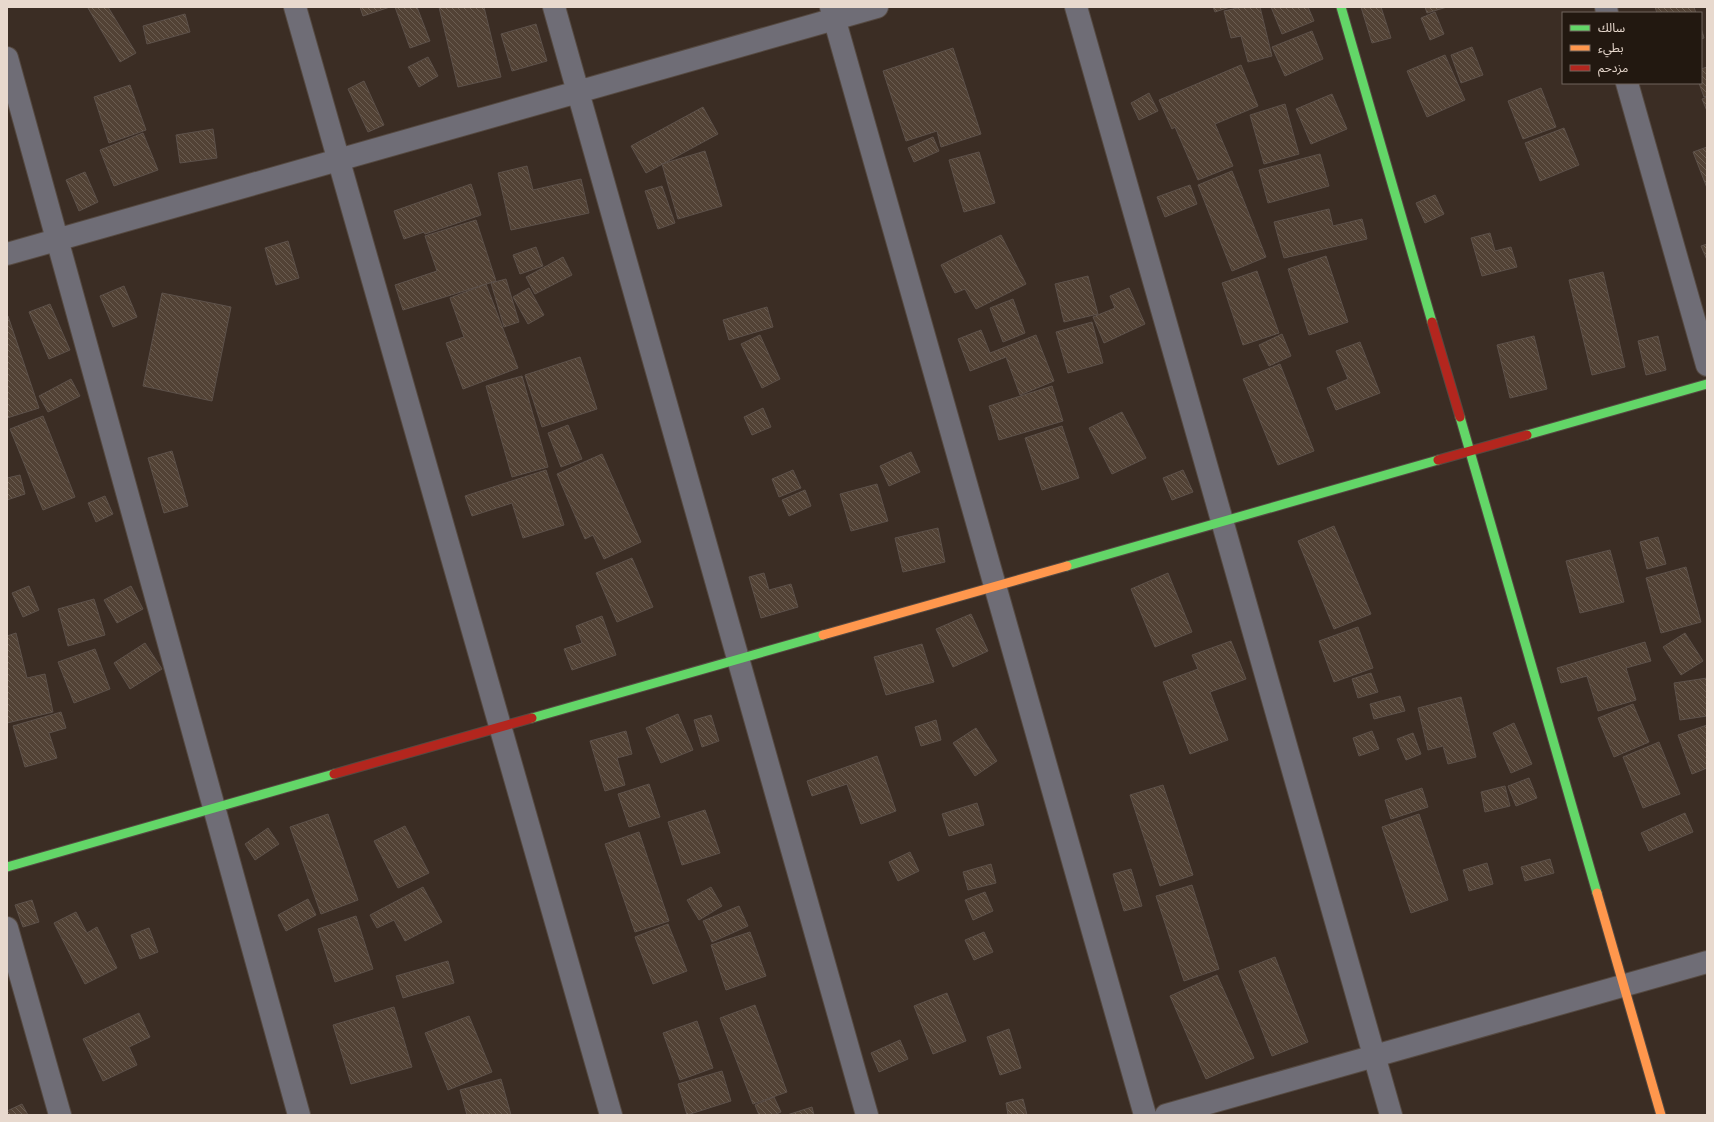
<svg xmlns="http://www.w3.org/2000/svg" width="1714" height="1122" font-family="Commissioner,'Noto Sans Arabic',sans-serif">
<style>
.building{fill:url(#building-back-hatch);stroke:#5d514a}
.lines{fill:none;stroke-linecap:round;stroke-linejoin:round}
.street-casing{stroke:#554941;stroke-width:24}
.fast-casing{stroke:#554941;stroke-width:11}
.slow-casing{stroke:#554941;stroke-width:11}
.jam-casing{stroke:#554941;stroke-width:11}
.street{stroke:#6f6d76;stroke-width:22}
.fast{stroke:#63d668;stroke-width:9}
.slow{stroke:#ff974d;stroke-width:9}
.jam{stroke:#b3261e;stroke-width:9}
</style>
<defs>
<pattern id="building-back-hatch" width="6" height="6" patternUnits="userSpaceOnUse"><rect width="6" height="6" fill="#524235"/><path d="M-1 5l2 2M0 0l6 6M5-1l2 2" fill="none" stroke="#6b5d51"/></pattern>
</defs>
<rect width="100%" height="100%" fill="#3b2d24"/>
<path class="building" d="M90,7h18l28,46 -16,9 -32,-54z
M360,7h30l-27,9z
M395,7h22l13,34 -20,7z
M439,7h45l17,70 -43,10z
M1213,7h17l-15,5z
M1242,7h18l12,49 -24,6 -7,-26 -10,2 -7,-27z
M1271,7h37l6,14 -32,13z
M1361,7h20l10,31 -19,5z
M1425,7h22l-20,6z
M1655,7h39l2,6h-39z
M1435,12l9,22 -14,6 -9,-22z
M185,14l5,18 -43,12 -4,-18z
M536,24l11,37 -35,10 -11,-37z
M1701,28l3,10 -3,1z
M1312,31l11,28 -38,17 -13,-29z
M1472,47l11,28 -22,8 -10,-28z
M953,48l28,86 -40,13 -4,-16 -31,10 -23,-70z
M1445,55l20,45 -38,17 -20,-46z
M428,57l10,19 -19,11 -11,-20z
M1241,65l17,41 -43,18 18,42 -35,14 -23,-53 -3,2 -13,-29z
M1707,67v29l-3,1 -5,-14h2v-14z
M364,81l20,44 -16,7 -20,-43z
M130,85l16,45 -37,13 -15,-46z
M1541,88l15,39 -33,12 -15,-38z
M1149,93l9,18 -19,9 -8,-17z
M1332,94l15,35 -36,15 -15,-35z
M1707,97v14l-5,-12z
M1285,104l14,50 -35,10 -14,-49z
M703,107l15,27 -72,39 -15,-27z
M1564,128l15,37 -39,16 -15,-38z
M213,129l4,29 -37,5 -4,-28z
M143,133l15,37 -44,16 -14,-36z
M933,137l6,14 -25,11 -6,-14z
M1707,147v41l-14,-36z
M705,151l17,55 -44,13 -16,-55z
M979,152l16,51 -31,9 -15,-52z
M1320,154l9,32 -61,17 -9,-33z
M527,166l6,24 48,-11 8,34 -78,17 -13,-57z
M1232,171l34,86 -34,14 -34,-86z
M85,172l13,30 -19,9 -13,-31z
M471,184l10,31 -56,19 -1,-2 -20,7 -10,-28z
M1190,185l7,19 -32,13 -8,-20z
M662,186l13,37 -17,6 -13,-38z
M1435,195l9,19 -19,9 -9,-20z
M1329,209l4,17 29,-7 5,20 -83,19 -10,-36z
M476,220l20,61 -93,29 -8,-25 42,-14 -12,-35z
M1490,233l5,18 16,-4 6,20 -35,9 -11,-38z
M1001,235l25,49 -50,25 -11,-20 -10,4 -14,-28z
M288,241l11,37 -23,7 -11,-37z
M1707,244v16l-6,-14z
M536,247l7,19 -23,8 -7,-19z
M1326,256l22,66 -39,13 -21,-66z
M563,257l9,18 -37,19 -9,-17z
M1257,271l22,62 -36,12 -21,-62z
M1603,272l22,95 -33,8 -23,-95z
M1088,276l10,38 -34,8 -9,-38z
M506,279l13,43 -15,5 -13,-44z
M486,284l32,84 -55,21 -17,-46 18,-6 -14,-39z
M124,286l13,31 -24,10 -13,-31z
M529,288l15,27 -16,9 -15,-27z
M1129,288l16,36 -41,19 -11,-26 22,-9 -5,-12z
M162,293l69,14 -19,94 -69,-15z
M1013,299l12,34 -22,9 -13,-34z
M50,304l20,46 -21,9 -20,-47z
M767,307l6,20 -44,13 -6,-20z
M8,316l31,92 -32,10v-101z
M1092,322l11,41 -35,10 -12,-41z
M981,330l9,23 46,-18 18,46 -34,14 -14,-38 -36,14 -12,-32z
M1282,334l9,22 -22,10 -10,-21z
M760,335l20,44 -18,9 -21,-44z
M1534,336l13,53 -37,9 -13,-53z
M1658,336l8,34 -20,5 -8,-34z
M1360,342l20,51 -44,17 -9,-22 21,-9 -12,-28z
M580,357l17,52 -55,18 -17,-52z
M1280,364l34,87 -36,14 -35,-86z
M522,376l26,91 -36,10 -26,-91z
M71,379l9,17 -32,16 -9,-16z
M1052,386l11,35 -64,19 -10,-34z
M763,408l8,19 -19,8 -8,-18z
M1122,412l24,46 -34,16 -23,-46z
M43,416l32,81 -32,13 -33,-81z
M568,425l14,34 -21,8 -13,-34z
M1062,426l17,52 -37,12 -17,-52z
M172,451l16,55 -24,7 -16,-55z
M911,452l9,20 -31,14 -9,-20z
M602,454l39,88 -37,17 -11,-24 -8,4 -28,-65z
M546,470l18,55 -41,13 -11,-35 -40,13 -7,-20z
M793,470l8,18 -22,9 -7,-18z
M1183,470l10,22 -21,8 -9,-22z
M20,475l5,19 -18,6v-22z
M877,484l11,37 -37,10 -11,-37z
M805,490l6,16 -22,10 -7,-16z
M105,496l8,18 -17,8 -8,-19z
M1334,526l37,88 -37,15 -36,-88z
M938,528l7,34 -42,10 -8,-34z
M1658,537l8,27 -19,5 -7,-27z
M1610,550l14,52 -44,11 -14,-52z
M632,558l21,49 -36,15 -21,-49z
M1686,567l15,55 -40,11 -15,-55z
M764,573l5,17 22,-6 7,23 -37,11 -12,-41z
M1168,573l24,59 -37,15 -24,-58z
M29,586l10,24 -16,7 -11,-24z
M131,586l12,23 -26,14 -13,-23z
M94,599l11,36 -37,11 -10,-37z
M971,614l17,37 -35,16 -17,-38z
M602,616l14,39 -44,15 -8,-21 18,-6 -6,-17z
M1358,627l15,41 -39,14 -15,-41z
M16,633l11,45 18,-4 8,38 -46,11v-87z
M1685,633l18,28 -22,14 -18,-28z
M1231,641l15,38 -36,13 18,48 -38,14 -27,-72 35,-13 -6,-14z
M1645,642l6,19 -25,7 10,32 -38,11 -11,-35 -26,7 -4,-15z
M145,643l17,26 -32,20 -16,-26z
M922,644l12,38 -48,13 -12,-38z
M95,649l15,40 -36,14 -16,-41z
M1371,673l7,19 -20,6 -6,-19z
M1707,678v38l-27,4 -6,-37z
M1400,696l5,15 -31,8 -4,-15z
M1461,697l15,60 -28,7 -5,-18 -15,4 -10,-42z
M1633,704l16,38 -35,15 -16,-39z
M61,712l5,16 -17,5 8,25 -32,9 -12,-41z
M678,714l15,36 -32,13 -15,-35z
M711,715l8,26 -17,6 -8,-27z
M936,720l5,20 -20,6 -6,-19z
M1514,723l18,41 -21,9 -18,-40z
M1707,725v43l-15,6 -14,-39z
M976,728l21,33 -22,15 -22,-33z
M626,731l6,23 -15,4 8,27 -20,6 -15,-50z
M1372,731l7,18 -20,7 -6,-18z
M1413,733l8,21 -15,6 -9,-21z
M1659,742l21,52 -37,14 -20,-51z
M877,756l19,55 -35,13 -14,-40 -35,12 -5,-15z
M1529,778l8,20 -21,8 -8,-20z
M649,784l11,33 -31,10 -11,-33z
M1163,785l30,90 -33,11 -30,-91z
M1505,786l5,20 -25,6 -4,-20z
M1422,788l6,19 -37,12 -6,-19z
M977,803l7,22 -35,11 -7,-22z
M705,810l15,43 -38,12 -14,-43z
M1685,813l8,19 -44,19 -8,-18z
M328,814l30,86 -37,14 -31,-87z
M1419,814l29,86 -37,13 -29,-86z
M405,826l24,47 -31,15 -24,-47z
M268,828l11,16 -24,16 -10,-16z
M639,832l30,89 -34,11 -30,-88z
M910,852l9,19 -21,10 -9,-19z
M1550,859l4,14 -29,8 -4,-14z
M1487,863l6,21 -24,7 -6,-21z
M991,864l5,19 -28,7 -5,-18z
M1131,869l11,37 -18,5 -11,-37z
M1192,885l27,84 -35,12 -28,-85z
M423,887l19,35 -37,19 -11,-21 -17,8 -7,-13z
M711,887l11,19 -23,14 -12,-20z
M985,892l8,19 -20,9 -8,-20z
M308,899l8,16 -30,16 -8,-16z
M32,900l7,22 -16,5 -8,-22z
M739,906l9,20 -36,16 -9,-21z
M76,912l11,21 10,-6 20,41 -32,16 -31,-61z
M356,916l17,53 -38,13 -17,-53z
M668,924l19,47 -34,13 -18,-47z
M149,928l9,24 -18,7 -9,-24z
M750,932l16,44 -40,14 -15,-45z
M984,932l9,20 -19,8 -9,-20z
M1275,957l33,85 -36,14 -33,-85z
M448,961l6,22 -51,15 -7,-22z
M1217,975l37,83 -48,21 -36,-83z
M947,993l19,48 -33,13 -19,-48z
M755,1005l32,87 -34,12 -33,-86z
M394,1007l18,60 -61,17 -18,-59z
M139,1013l11,24 -21,10 8,18 -34,16 -20,-42z
M469,1016l23,56 -44,18 -23,-57z
M697,1021l16,47 -33,12 -17,-47z
M1009,1029l12,39 -21,7 -13,-38z
M900,1040l8,19 -29,13 -8,-19z
M722,1071l9,30 -44,14 -9,-31z
M501,1079l10,36h-44l-7,-25z
M774,1097l7,15 -7,3h-15l-4,-10z
M1023,1099l4,16h-19l-2,-12z
M22,1104l6,11h-21v-4z
M812,1107l2,8h-27z"/>
<g class="lines">
<defs>
<path id="street" d="M295,7l316,1108
M554,7l313,1108
M831,7l314,1108
M1076,7l315,1108
M1606,7l1,6
M7,58l292,1057
M1627,83l80,282
M7,254l870,-247
M7,928l53,187
M1166,1115l541,-153"/>
<path id="fast" d="M1341,7l91,315
M1460,417l137,476
M1527,435l180,-51
M1067,566l371,-106
M532,718l291,-83
M7,867l327,-93"/>
<path id="slow" d="M823,635l244,-69
M1597,893l64,222"/>
<path id="jam" d="M1432,322l28,95
M1438,460l89,-25
M334,774l198,-56"/>
</defs>
<use href="#street" class="street-casing"/>
<use href="#fast" class="fast-casing"/>
<use href="#slow" class="slow-casing"/>
<use href="#jam" class="jam-casing"/>
<use href="#street" class="street"/>
<use href="#fast" class="fast"/>
<use href="#slow" class="slow"/>
<use href="#jam" class="jam"/>
</g>
<rect width="1714" height="1122" fill="none" stroke="#e8d9ce" stroke-width="16"/>
<rect x="1562" y="12" width="140" height="72" fill="#221810" stroke="#71655c"/>
<rect x="1570" y="25" width="20" height="6" fill="#63d668" stroke="#71655c"/>
<text x="1598" y="32" font-size="12" fill="#e8d9ce">سالك</text>
<rect x="1570" y="45" width="20" height="6" fill="#ff974d" stroke="#71655c"/>
<text x="1598" y="52" font-size="12" fill="#e8d9ce">بطيء</text>
<rect x="1570" y="65" width="20" height="6" fill="#b3261e" stroke="#71655c"/>
<text x="1598" y="72" font-size="12" fill="#e8d9ce">مزدحم</text>
</svg>
